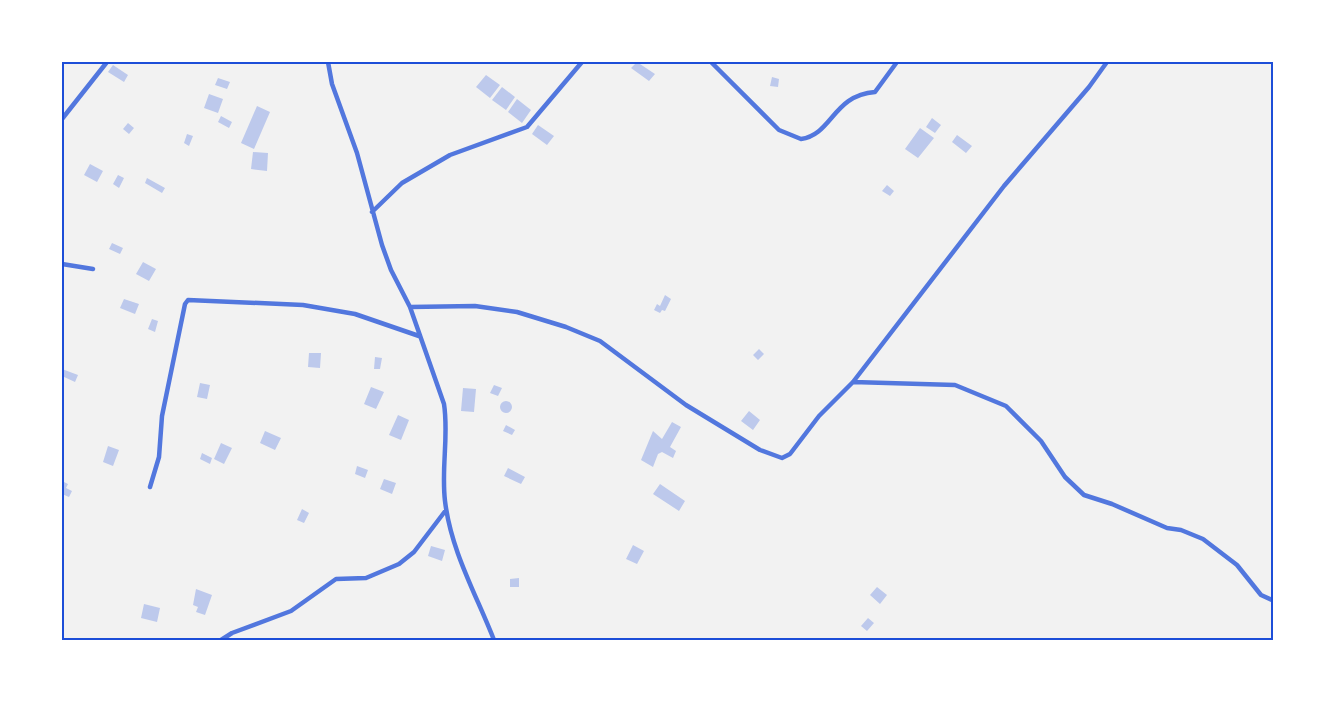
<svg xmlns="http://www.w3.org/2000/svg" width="1335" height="702" font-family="'Public Sans',sans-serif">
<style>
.building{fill:#bdc9ec}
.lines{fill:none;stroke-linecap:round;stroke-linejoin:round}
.minor{stroke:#5277de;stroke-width:4.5}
.neatline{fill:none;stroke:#1d4ed8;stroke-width:2}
</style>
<rect width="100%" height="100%" fill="#f2f2f2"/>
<path class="building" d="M637,62l18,12 -6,7 -18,-13z
M113,65l15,10 -4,7 -16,-10z
M486,75l14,10 -10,13 -14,-11z
M772,77l7,2 -1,8 -8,-1z
M218,78l12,4 -3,7 -12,-4z
M502,87l13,10 -9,13 -14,-10z
M209,94l14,5 -5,14 -14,-5z
M517,99l14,11 -9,13 -14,-11z
M257,106l13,6 -16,37 -13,-6z
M221,116l11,6 -3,6 -11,-6z
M932,118l9,7 -6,8 -9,-6z
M128,123l6,5 -5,6 -6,-5z
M538,125l16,11 -7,9 -15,-11z
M920,128l14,10 -16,20 -13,-9z
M187,134l6,2 -4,10 -5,-3z
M957,135l15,11 -6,7 -14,-11z
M253,152l15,1 -1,18 -16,-2z
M90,164l13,7 -6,11 -13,-7z
M118,175l6,3 -5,10 -6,-4z
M147,178l18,10 -3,5 -17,-10z
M887,185l7,6 -4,5 -8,-5z
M112,243l11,5 -3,6 -11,-5z
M143,262l13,7 -7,12 -13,-7z
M665,295l6,4 -6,12 -3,-1 -2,3 -6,-3 3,-6 3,2z
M124,299l15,5 -4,10 -15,-6z
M152,319l6,2 -3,11 -7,-3z
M759,349l5,5 -6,6 -5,-5z
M309,353h12l-1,15 -12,-1z
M375,357l7,1 -2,11h-6z
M62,369l16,6 -3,7 -13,-6z
M200,383l10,2 -3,14 -10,-2z
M494,385l8,3 -4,8 -8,-3z
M371,387l13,5 -8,17 -12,-5z
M463,388l13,1 -2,23 -13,-1z
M500 407a6 6 0 1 1 12 0a6 6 0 1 1-12 0Z
M749,411l11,9 -7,10 -12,-9z
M398,415l11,5 -8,20 -12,-5z
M672,422l9,5 -11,20 6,4 -3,7 -11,-6 -4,2 -5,13 -12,-7 12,-29 9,8z
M506,425l9,5 -3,5 -9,-4z
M265,431l16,7 -6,12 -15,-7z
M221,443l11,5 -8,16 -10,-5z
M108,446l11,4 -6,16 -10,-4z
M202,453l10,5 -2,6 -10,-5z
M357,466l11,4 -3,8 -10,-4z
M508,468l17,9 -4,7 -17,-8z
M384,479l12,4 -4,11 -12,-5z
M62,481l6,3 -2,4 6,3 -3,6 -7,-3z
M660,484l25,17 -6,10 -26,-17z
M302,509l7,4 -5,10 -7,-3z
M633,545l11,6 -7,13 -11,-5z
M431,546l14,4 -3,11 -14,-5z
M519,578v9h-9v-8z
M877,587l10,8 -7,9 -10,-9z
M196,589l16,6 -7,20 -9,-3 2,-5 -5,-2z
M144,604l16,4 -3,14 -16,-4z
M868,618l6,5 -7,8 -6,-5z"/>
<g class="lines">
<path class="minor" d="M328,62l4,22 25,69 25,92 9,25 19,37 34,97c5,32 -3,64 1,97 6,50 31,93 49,139
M711,62l68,68 22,9c31,-4 32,-44 74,-47l22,-30
M62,119l45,-57
M372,212l30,-29 48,-28 77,-28 55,-65
M62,264l31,5
M410,307l65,-1 42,6 49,15 34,14 86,64 74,45 22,8 8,-4 29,-38 34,-34 151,-196 85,-99 18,-25
M853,382l102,3 51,21 35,35 24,36 19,18 28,9 55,24 14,2 22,9 34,26 24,30 13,6
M150,487l9,-30 3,-41 23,-112 3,-4 115,5 52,9 64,22
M221,640l11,-7 59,-22 45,-32 30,-1 33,-14 15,-12 32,-42"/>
</g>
<rect width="1335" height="702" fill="none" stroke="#ffffff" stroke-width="126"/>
<rect x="63" y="63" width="1209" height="576" class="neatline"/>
</svg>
